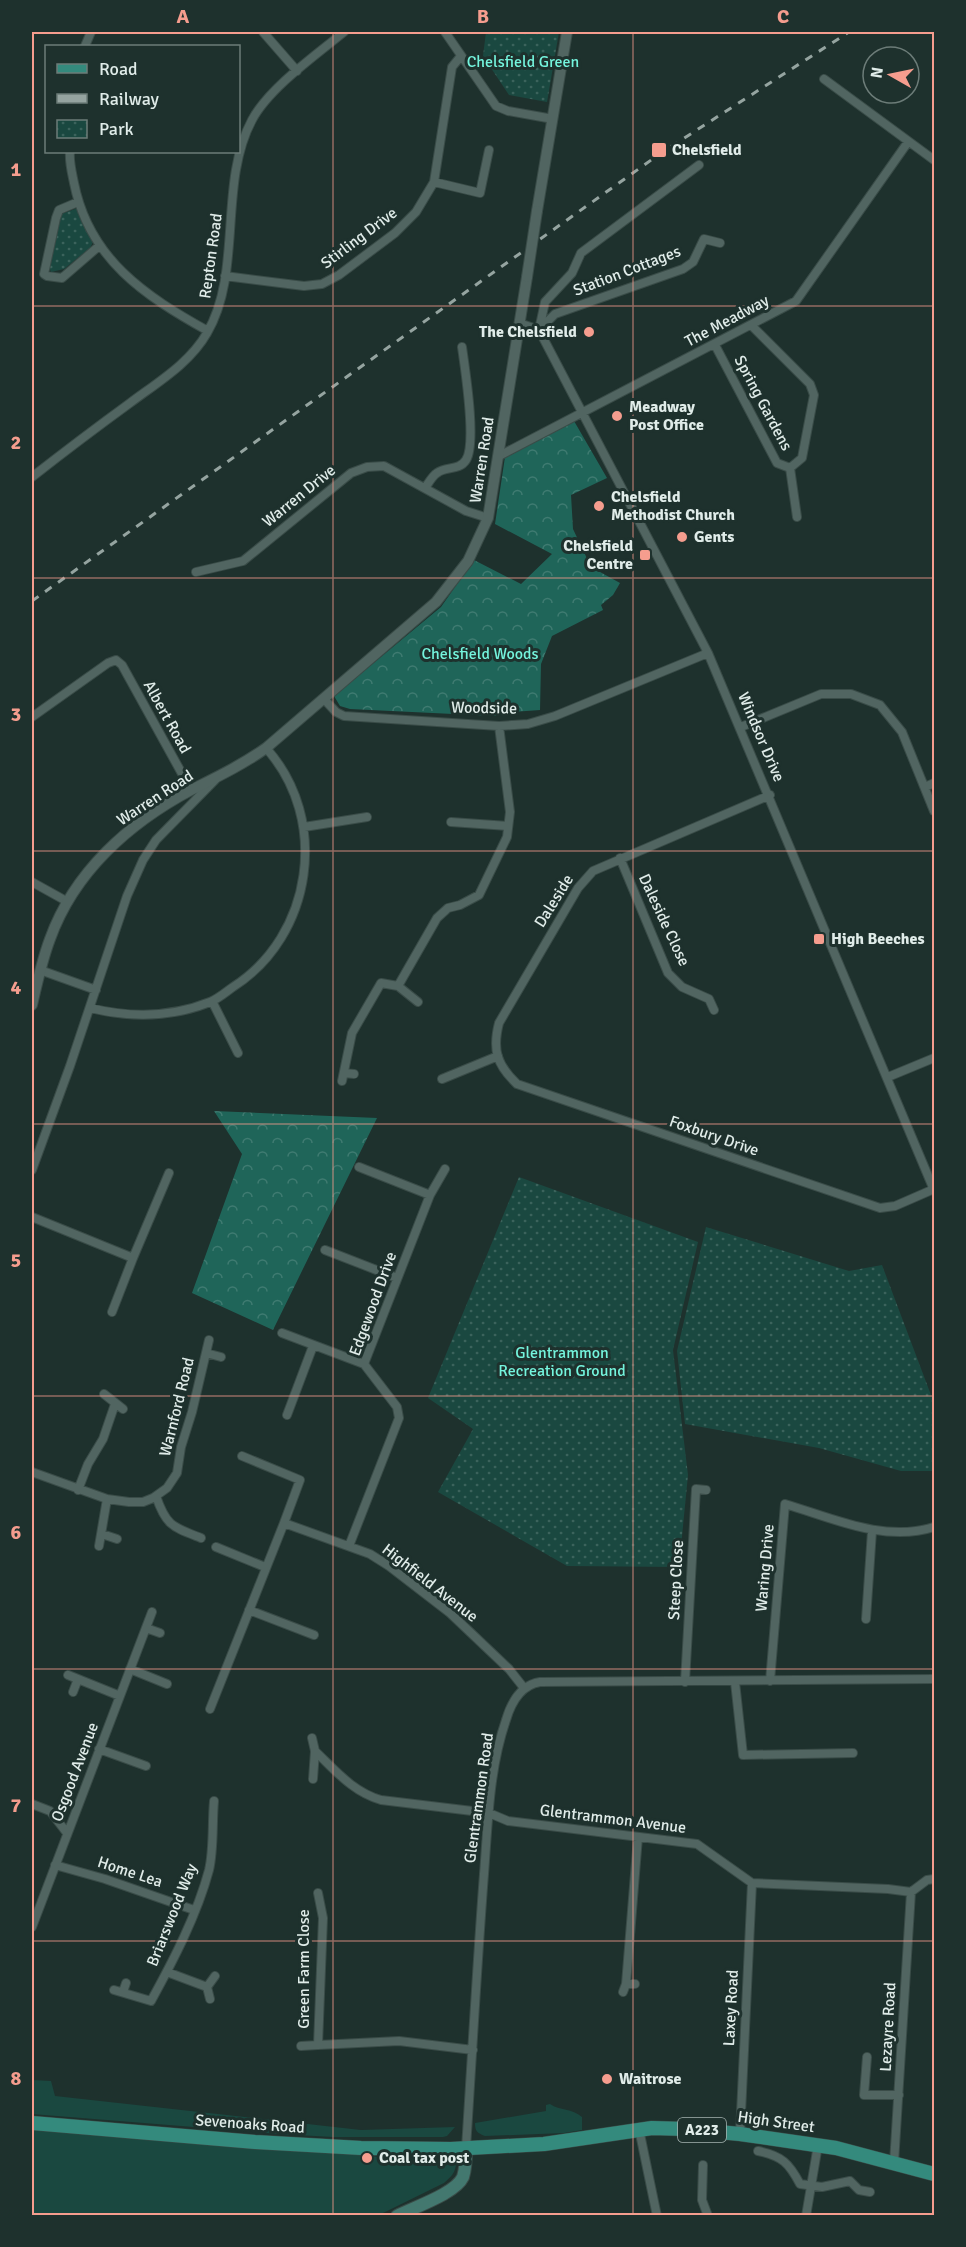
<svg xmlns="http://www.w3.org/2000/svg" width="966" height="2247" font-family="Signika,sans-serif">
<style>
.grass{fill:#1a4840}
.forest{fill:url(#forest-crowns)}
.park{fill:url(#park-dots)}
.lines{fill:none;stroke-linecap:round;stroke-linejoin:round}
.minor-casing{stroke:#3a4c48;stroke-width:10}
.tertiary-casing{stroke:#3a4c48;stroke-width:12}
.secondary-casing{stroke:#3a4c48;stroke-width:14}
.primary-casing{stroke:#3a4c48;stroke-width:15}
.minor{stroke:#516561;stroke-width:8}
.tertiary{stroke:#516561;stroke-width:10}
.secondary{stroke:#43786f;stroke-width:12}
.primary{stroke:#348a7d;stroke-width:14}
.rail{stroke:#95a4a0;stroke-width:3;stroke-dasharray:8 8;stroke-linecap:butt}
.tertiary-bridge-casing{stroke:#3a4c48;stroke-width:12;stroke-linecap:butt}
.tertiary-bridge{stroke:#516561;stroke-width:10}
.grid{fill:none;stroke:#f59d8e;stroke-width:1.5;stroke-opacity:0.55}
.poi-dot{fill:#f59d8e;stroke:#1e312d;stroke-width:2}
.labels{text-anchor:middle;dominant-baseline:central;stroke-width:6;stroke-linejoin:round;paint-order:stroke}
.shield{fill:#1e312d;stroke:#a6b4b1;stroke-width:1.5}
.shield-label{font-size:15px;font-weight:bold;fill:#e0ece9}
.park-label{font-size:16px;fill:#74f4dd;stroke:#1e312d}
.poi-label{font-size:16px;font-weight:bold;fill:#e0ece9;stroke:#1e312d;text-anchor:start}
.street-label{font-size:16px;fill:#e0ece9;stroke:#1e312d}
.neatline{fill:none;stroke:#f59d8e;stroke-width:2}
.grid-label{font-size:20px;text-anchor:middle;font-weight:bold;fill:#f59d8e}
</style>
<defs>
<pattern id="forest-crowns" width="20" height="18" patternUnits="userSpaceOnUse" patternTransform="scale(1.5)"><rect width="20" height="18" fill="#1f6559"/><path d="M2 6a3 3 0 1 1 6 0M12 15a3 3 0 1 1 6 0" fill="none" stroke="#3f7b71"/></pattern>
<pattern id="park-dots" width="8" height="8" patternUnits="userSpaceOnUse" patternTransform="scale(1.5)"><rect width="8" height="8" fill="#1a4840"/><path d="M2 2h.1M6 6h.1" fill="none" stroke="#3b635c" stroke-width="1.8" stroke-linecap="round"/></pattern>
</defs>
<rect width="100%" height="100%" fill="#1e312d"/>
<path class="grass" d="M32,2080l19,1 4,15 306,34 94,-3 -8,9 -4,1h-110l-53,-3 -248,-20z
M550,2104c10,7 22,4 32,13v13l-18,3 -79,3c-8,-3 -10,-5 -10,-13l71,-12v-6z
M32,2128l285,22 62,7 72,2 5,4c0,9 -5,14 -12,20l-65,32h-347z"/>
<path class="forest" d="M574,421l33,57 -36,17 2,34 18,38 29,16 -7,12 -12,10 2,5 -51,26 -11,28 -1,46 -28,2 -17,4 -145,-7 -10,-3 -6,-10 107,-89 33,-47 47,24 31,-30 -57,-30 10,-67z
M214,1111l163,7 -104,212 -81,-37 50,-139z"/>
<path class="park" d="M486,32h73l-12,70 -38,-7 -26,-39z
M78,208l15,34 -3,6 -26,21 -13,3 -2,-5 12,-53z
M519,1177l179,65 -25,108 15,125 -9,92 -112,-1 -129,-74 35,-63 -45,-31z
M706,1227l143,44 33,-6 52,138v68h-33l-82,-23 -134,-24 -8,-73z"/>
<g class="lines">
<defs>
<path id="minor" d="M263,32l34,39
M445,32l51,74 12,5 45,8
M85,46l6,-14
M824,79l110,81
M70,152c-1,10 2,21 4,31 15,76 71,113 134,148
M434,182l46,11 9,-43
M78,202l-19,8 -3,8 -12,56 3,2 15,2 37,-32
M225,276l79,10 18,-2 17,-9 56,-42 21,-21 18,-30 18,-115 9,-11
M519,323l20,7 169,323 226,537
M539,330l6,-28 27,-29 9,-20 118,-88
M539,330l16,-16 128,-45 10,-7 11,-23 16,4
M715,345l62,118 13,5 12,-10 12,-63 -4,-11 -58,-58
M499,456l297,-155 112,-159
M790,468l7,49
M32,477c32,-25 65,-50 98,-74 28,-21 60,-40 77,-70 36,-61 11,-150 45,-213 17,-32 64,-65 92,-88
M425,488c3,-4 7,-12 12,-15 9,-7 22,-2 29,-13 11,-17 -1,-91 -4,-113
M196,572l47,-11 108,-88 16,-6 17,-1 82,45 22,7
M324,699l12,13 8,4 155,10 29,-2 27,-8 153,-63
M32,717l76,-54 8,-3 6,5 69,125
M741,727l80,-33h30l29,11 22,27 32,79
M925,787l9,-4
M770,795l-177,76 -15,17 -79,135c-7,27 -2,42 18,61l363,124 15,-2 39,-17
M451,822l57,4
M304,827l63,-10
M620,858l48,115 14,14 27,12 5,11
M32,882l36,20
M40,970l56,20
M398,986l39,-68 11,-10 12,-3 19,-10 28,-58 3,-25 -11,-86
M212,1001l26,52
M90,1008c41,10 80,10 120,-6 8,-3 16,-10 23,-15 80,-51 97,-168 33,-239
M344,1073l10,1
M888,1077l46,-19
M442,1079l56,-23
M342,1081l10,-48 29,-50 17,3 20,16
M359,1167l71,28
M32,1170l38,-104 57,-170 16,-36 13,-20 59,-60
M32,1217l101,41 -21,54
M325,1250l72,28
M133,1258l36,-85
M282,1333l82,31
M206,1353l15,4
M104,1394l19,15
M287,1415l26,-69
M242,1456l58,24 -16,43
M32,1472l75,27 22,3h14l10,-4 14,-10 10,-15 4,-26 11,-35 17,-72
M78,1490l10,-26 15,-25 12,-35
M156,1496c10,30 17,31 45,42
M102,1534l15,5
M99,1546l8,-47
M349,1546l50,-128 -2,-11 -33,-43 66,-169 15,-26
M216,1547l49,20
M249,1610l65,25
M866,1619l6,-88
M146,1628l14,5
M130,1669l37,15
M68,1675l52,21
M770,1681l15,-177c47,14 100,39 149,23
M685,1682l11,-193 10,1
M735,1682l8,73 110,-2
M73,1692l5,-13
M210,1709l74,-186 86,31 19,12 61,47 59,56 15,19
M312,1738l3,13 -2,28
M99,1749l47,17
M315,1751c21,20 38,41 66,49l108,13 19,8 189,23 55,39 136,6 23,3 16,-12 7,-1
M32,1804l18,7 17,22
M55,1865l50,14 89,31
M32,1927l120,-315
M167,1972l40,15 3,12
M626,1984h9
M207,1987l8,-11
M114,1990l37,11c22,-40 46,-86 58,-131 5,-21 3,-47 5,-69
M123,1992l3,-9
M623,1992l3,-8 12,-147
M318,2045l81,-4 74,9
M301,2046l17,-1 5,-127 -5,-25
M867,2057l-3,38h35
M639,2129l18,87
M740,2134l12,-251
M466,2148c6,-91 11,-183 18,-274 4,-51 5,-105 22,-154 5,-17 15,-35 34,-38l394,-3
M758,2151c24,5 31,12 42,33l22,3 28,-6 9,9 11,2
M894,2163l17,-271
M703,2165l-1,35 6,16
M806,2216l12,-71"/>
<path id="tertiary" d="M537,211l30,-179
M32,1005c5,-22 10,-45 18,-66 24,-67 79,-116 141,-149 26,-13 51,-25 75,-42l170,-146 32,-41 20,-43 39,-241"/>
<path id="secondary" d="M397,2216c17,-9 58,-22 66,-39 3,-9 3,-19 3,-29"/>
<path id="primary" d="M32,2123l223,19 106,6 90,1 93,-5 108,-16 34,1 54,5 96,14 98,26"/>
</defs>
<use href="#minor" class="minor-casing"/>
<use href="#tertiary" class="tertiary-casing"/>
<use href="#secondary" class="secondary-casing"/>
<use href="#primary" class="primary-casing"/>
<use href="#minor" class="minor"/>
<use href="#tertiary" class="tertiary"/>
<use href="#secondary" class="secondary"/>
<use href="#primary" class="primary"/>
<path class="rail" d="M32,601l629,-448 188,-121"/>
<defs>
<path id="tertiary-bridge" d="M527,277l10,-66"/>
</defs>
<use href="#tertiary-bridge" class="tertiary-bridge-casing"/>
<use href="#tertiary-bridge" class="tertiary-bridge"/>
</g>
<path class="grid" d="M333,32v2184M633,32v2184M32,306h902M32,578h902M32,851h902M32,1124h902M32,1396h902M32,1669h902M32,1941h902"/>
<g class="poi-dot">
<rect x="651" y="142" width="16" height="16" rx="3"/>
<circle cx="589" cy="332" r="6"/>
<circle cx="617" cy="416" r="6"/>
<circle cx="599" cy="506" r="6"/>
<circle cx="682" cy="537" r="6"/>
<rect x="639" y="549" width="12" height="12" rx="3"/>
<rect x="813" y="933" width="12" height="12" rx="3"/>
<circle cx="607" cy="2079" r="6"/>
<circle cx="367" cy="2158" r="6"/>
</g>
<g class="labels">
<rect class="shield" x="678" y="2118" width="48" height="24" rx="4.5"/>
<g class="shield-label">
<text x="702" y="2130">A223</text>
</g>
<g class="park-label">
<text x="523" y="62">Chelsfield Green</text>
<text x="480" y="654">Chelsfield Woods</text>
<text x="562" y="1353">Glentrammon<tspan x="562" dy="18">Recreation Ground</tspan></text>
</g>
<g class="poi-label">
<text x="672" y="150">Chelsfield</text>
<text x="577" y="332" text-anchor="end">The Chelsfield</text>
<text x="629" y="407">Meadway<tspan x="629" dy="18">Post Office</tspan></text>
<text x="611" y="497">Chelsfield<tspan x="611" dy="18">Methodist Church</tspan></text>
<text x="694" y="537">Gents</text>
<text x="633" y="546" text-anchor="end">Chelsfield<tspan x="633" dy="18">Centre</tspan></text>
<text x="831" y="939">High Beeches</text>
<text x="619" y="2079">Waitrose</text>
<text x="379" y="2158">Coal tax post</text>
</g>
<g class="street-label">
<text transform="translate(359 238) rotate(-37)">Stirling Drive</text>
<text transform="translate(211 256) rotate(-82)">Repton Road</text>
<text transform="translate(627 271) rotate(-21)">Station Cottages</text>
<text transform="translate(727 321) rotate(-28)">The Meadway</text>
<text transform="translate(763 403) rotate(62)">Spring Gardens</text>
<text transform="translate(482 460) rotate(-81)">Warren Road</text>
<text transform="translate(299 496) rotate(-39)">Warren Drive</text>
<text transform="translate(484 708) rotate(1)">Woodside</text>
<text transform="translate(167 717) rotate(61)">Albert Road</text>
<text transform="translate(761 737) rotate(67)">Windsor Drive</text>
<text transform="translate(155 798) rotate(-33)">Warren Road</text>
<text transform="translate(554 901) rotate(-58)">Daleside</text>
<text transform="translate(664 920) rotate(65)">Daleside Close</text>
<text transform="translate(714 1136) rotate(19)">Foxbury Drive</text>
<text transform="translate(373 1304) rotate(-70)">Edgewood Drive</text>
<text transform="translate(177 1407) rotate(-76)">Warnford Road</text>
<text transform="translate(765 1568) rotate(-85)">Waring Drive</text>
<text transform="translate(676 1580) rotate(-87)">Steep Close</text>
<text transform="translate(430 1583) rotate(38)">Highfield Avenue</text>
<text transform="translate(75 1772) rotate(-69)">Osgood Avenue</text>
<text transform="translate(479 1798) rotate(-82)">Glentrammon Road</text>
<text transform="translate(613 1819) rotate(7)">Glentrammon Avenue</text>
<text transform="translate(130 1872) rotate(18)">Home Lea</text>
<text transform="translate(172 1915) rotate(-68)">Briarswood Way</text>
<text transform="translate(304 1969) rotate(-90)">Green Farm Close</text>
<text transform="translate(731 2008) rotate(-87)">Laxey Road</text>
<text transform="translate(888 2027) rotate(-87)">Lezayre Road</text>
<text transform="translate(776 2122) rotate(8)">High Street</text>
<text transform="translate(250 2124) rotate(4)">Sevenoaks Road</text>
</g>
</g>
<rect width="966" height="2247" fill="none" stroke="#1e312d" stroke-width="66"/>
<rect x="45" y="45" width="195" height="108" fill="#1e312d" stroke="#6c7c78" stroke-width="1.5"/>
<rect x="57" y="64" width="30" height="9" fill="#348a7d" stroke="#6c7c78" stroke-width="1.5"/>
<text x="99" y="75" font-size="18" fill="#e0ece9">Road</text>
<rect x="57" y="94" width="30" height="9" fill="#95a4a0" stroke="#6c7c78" stroke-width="1.5"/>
<text x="99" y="105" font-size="18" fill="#e0ece9">Railway</text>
<rect x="57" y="120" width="30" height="18" fill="url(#park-dots)" stroke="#6c7c78" stroke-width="1.5"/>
<text x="99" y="135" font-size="18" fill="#e0ece9">Park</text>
<g transform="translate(891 75) rotate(279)"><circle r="28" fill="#1e312d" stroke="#6c7c78" stroke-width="1.5"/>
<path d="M0-4.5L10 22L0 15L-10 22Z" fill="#f59d8e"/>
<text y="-9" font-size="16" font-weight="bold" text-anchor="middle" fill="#e0ece9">N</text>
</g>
<rect x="33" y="33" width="900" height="2181" class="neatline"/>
<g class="grid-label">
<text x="183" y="23">A</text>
<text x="483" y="23">B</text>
<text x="783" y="23">C</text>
<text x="16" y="176">1</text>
<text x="16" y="449">2</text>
<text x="16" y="721">3</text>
<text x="16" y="994">4</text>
<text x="16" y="1267">5</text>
<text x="16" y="1539">6</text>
<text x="16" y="1812">7</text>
<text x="16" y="2085">8</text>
</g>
</svg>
